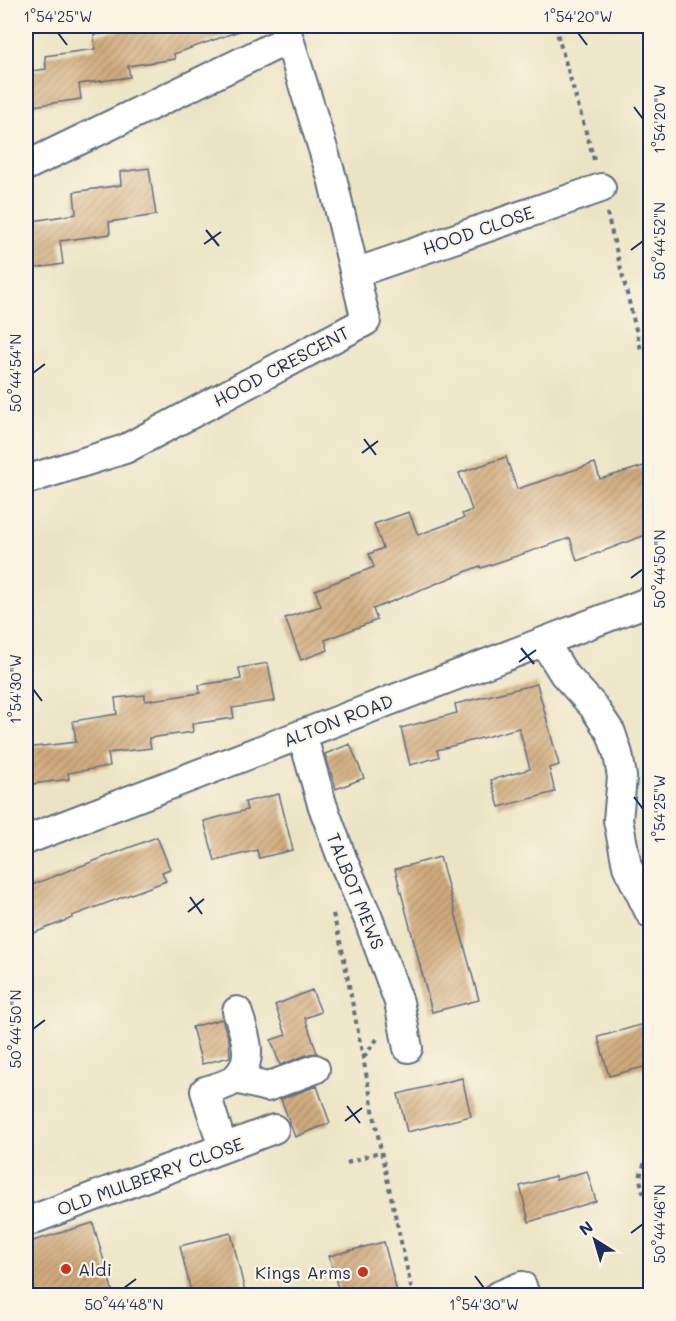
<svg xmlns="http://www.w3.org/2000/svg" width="676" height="1321" font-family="Mali,sans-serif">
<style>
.building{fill:url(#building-hatch)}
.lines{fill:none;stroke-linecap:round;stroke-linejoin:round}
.minor-casing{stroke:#646e82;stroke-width:32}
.path{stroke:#646e82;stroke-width:4;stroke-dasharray:4.5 4.5;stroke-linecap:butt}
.minor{stroke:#fff;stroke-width:28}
.ticks{fill:none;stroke:#1b2f5e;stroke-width:2}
.poi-dot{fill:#c8321e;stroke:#fcf5e5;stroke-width:2}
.labels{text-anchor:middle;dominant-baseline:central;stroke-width:4.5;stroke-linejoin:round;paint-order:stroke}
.street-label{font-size:18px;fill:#1b2f5e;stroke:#fcf5e5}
.poi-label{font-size:18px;fill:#1b2f5e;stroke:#fcf5e5;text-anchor:start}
.neatline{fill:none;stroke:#1b2f5e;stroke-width:2}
.ticks-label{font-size:15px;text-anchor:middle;fill:#1b2f5e}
</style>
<defs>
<pattern id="building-hatch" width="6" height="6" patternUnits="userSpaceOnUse" patternTransform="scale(1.5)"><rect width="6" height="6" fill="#d0aa7c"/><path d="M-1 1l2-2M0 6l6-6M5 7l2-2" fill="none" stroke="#a88b69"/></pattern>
</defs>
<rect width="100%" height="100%" fill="#fcf5e5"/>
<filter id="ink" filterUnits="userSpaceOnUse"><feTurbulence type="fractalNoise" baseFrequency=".0167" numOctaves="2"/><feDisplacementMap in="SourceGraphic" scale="12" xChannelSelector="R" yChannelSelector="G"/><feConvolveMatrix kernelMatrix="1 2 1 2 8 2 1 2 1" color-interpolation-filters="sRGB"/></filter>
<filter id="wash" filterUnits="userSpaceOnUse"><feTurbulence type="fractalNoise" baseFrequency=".008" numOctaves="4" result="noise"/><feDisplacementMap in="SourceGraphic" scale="24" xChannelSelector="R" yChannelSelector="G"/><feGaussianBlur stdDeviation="1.35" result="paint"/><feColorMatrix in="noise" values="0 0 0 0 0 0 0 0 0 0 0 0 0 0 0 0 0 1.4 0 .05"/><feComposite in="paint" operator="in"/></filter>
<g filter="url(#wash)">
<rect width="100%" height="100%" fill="#ebe4c4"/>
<g id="blocks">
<path class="building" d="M140,26h105v3l-71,25 1,5 -47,7 2,11 -51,7 2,15 -55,8v-35l20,-3 -1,-13 50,-7 -1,-14 46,-8z
M149,168l7,47 -47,7 1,12 -50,7 3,23 -32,5 -4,-47 49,-8 -2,-22 47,-7 -1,-13z
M506,457l11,32 78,-26 5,16 51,-15v69l-74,28 -7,-23 -89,30 -1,-2 -107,43 4,11 -52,20 3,10 -27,10 -16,-42 36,-12 -6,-16 59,-23 -5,-13 14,-6 -9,-24 35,-12 9,23 46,-17 -2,-4 10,-4 -13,-37z
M268,663l7,38 -43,7 2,10 -42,6 1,8 -44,6 2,10 -43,5 2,13 -42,7 1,6 -43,6v-37l50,-6 -3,-21 44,-7 -2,-16 30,-3v6l55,-8 -1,-8 42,-6 -2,-11z
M537,684l22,81 -10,3 6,24 -56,15 -8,-27 39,-11 -11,-41 -82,22 2,7 -29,8 -9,-37 56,-15 -2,-9z
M350,744l14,34 -28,11 -11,-35z
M279,794l14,56 -34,8 -2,-8 -42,11 -11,-40 43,-11 -2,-8z
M157,837l13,32 -8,3 4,9 -94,35v2l-38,15 -8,-22v-24z
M440,857l39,143 -47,12 -37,-143z
M312,990l9,22 -16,6 12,35 -8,1 -29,11 -9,-25 15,-5 -11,-30z
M222,1019l7,21 1,17 -28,7 -10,-37z
M651,1022v43l-42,11 -11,-39z
M462,1078l9,38 -64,16 -9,-38z
M317,1086l13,37 -35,14 -14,-38z
M587,1171l9,30 -67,21 -9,-36 35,-10 1,4z
M93,1223l21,73h-88v-53z
M231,1233l15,63h-54l-12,-50z
M384,1242l14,54h-58l-11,-40z"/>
</g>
</g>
<g filter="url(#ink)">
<use href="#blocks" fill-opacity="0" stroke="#646e82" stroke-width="1.5"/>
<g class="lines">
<defs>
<path id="minor" d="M26,166l263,-127
M355,273l246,-85
M26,480l99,-31 241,-128 -34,-143 -47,-152
M544,642l20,32 29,32 18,27 7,21 4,23 -4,43 9,46 23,47
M302,734l20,70 21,57 25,57 31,84 9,46
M26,840l624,-239
M236,1079l31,8 48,-18
M223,1148l-18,-57c9,-3 24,-6 31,-13 20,-18 8,-46 1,-67
M26,1222l248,-93
M498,1296l24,-10 3,10"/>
</defs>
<use href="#minor" class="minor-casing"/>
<path class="path" d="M555,26l40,137
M607,213l34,137
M333,914l9,35 39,202 32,145
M364,1057l13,-18
M650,1156c-15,18 -10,32 0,51
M347,1163l34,-12"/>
<use href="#minor" class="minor"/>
</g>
</g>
<path class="ticks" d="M58,33l9,12M578,33l9,12M634,107l9,12M206,230l13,16M204,244l17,-12M631,250l12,-9M33,373l12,-9M364,439l12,16M362,453l16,-12M631,578l12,-9M521,648l13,16M519,662l17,-12M33,689l9,12M634,797l9,12M190,897l12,17M188,912l16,-13M33,1029l12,-9M347,1106l13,17M345,1121l17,-13M631,1233l12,-9M475,1276l9,12M124,1288l12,-9"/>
<g class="poi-dot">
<circle cx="66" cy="1269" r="6"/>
<circle cx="363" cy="1272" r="6"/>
</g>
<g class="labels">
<g class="street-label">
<text transform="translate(478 230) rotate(-19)">HOOD CLOSE</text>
<text transform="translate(281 366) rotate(-28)">HOOD CRESCENT</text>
<text transform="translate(338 720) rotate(-21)">ALTON ROAD</text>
<text transform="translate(356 891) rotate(68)">TALBOT MEWS</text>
<text transform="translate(150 1176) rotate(-20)">OLD MULBERRY CLOSE</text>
</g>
<g class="poi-label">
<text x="78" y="1269">Aldi</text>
<text x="351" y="1272" text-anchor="end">Kings Arms</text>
</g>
</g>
<rect width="676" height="1321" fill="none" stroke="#fcf5e5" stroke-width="66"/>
<g transform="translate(595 1240) rotate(323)" stroke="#fcf5e5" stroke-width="4.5" paint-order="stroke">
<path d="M0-4.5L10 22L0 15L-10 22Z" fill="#1b2f5e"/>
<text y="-9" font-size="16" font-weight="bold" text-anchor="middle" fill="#1b2f5e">N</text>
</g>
<rect x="33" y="33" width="610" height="1255" class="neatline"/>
<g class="ticks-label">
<text x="58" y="22">1°54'25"W</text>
<text x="578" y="22">1°54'20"W</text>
<text transform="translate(660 119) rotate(-90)" y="5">1°54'20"W</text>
<text transform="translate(660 241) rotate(-90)" y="5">50°44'52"N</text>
<text transform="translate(16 373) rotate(-90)" y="5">50°44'54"N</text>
<text transform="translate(660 569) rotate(-90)" y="5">50°44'50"N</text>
<text transform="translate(16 689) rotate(-90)" y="5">1°54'30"W</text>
<text transform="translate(660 809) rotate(-90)" y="5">1°54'25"W</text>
<text transform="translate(16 1029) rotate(-90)" y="5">50°44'50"N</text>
<text transform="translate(660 1224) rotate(-90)" y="5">50°44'46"N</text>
<text x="124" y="1310">50°44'48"N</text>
<text x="484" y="1310">1°54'30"W</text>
</g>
</svg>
